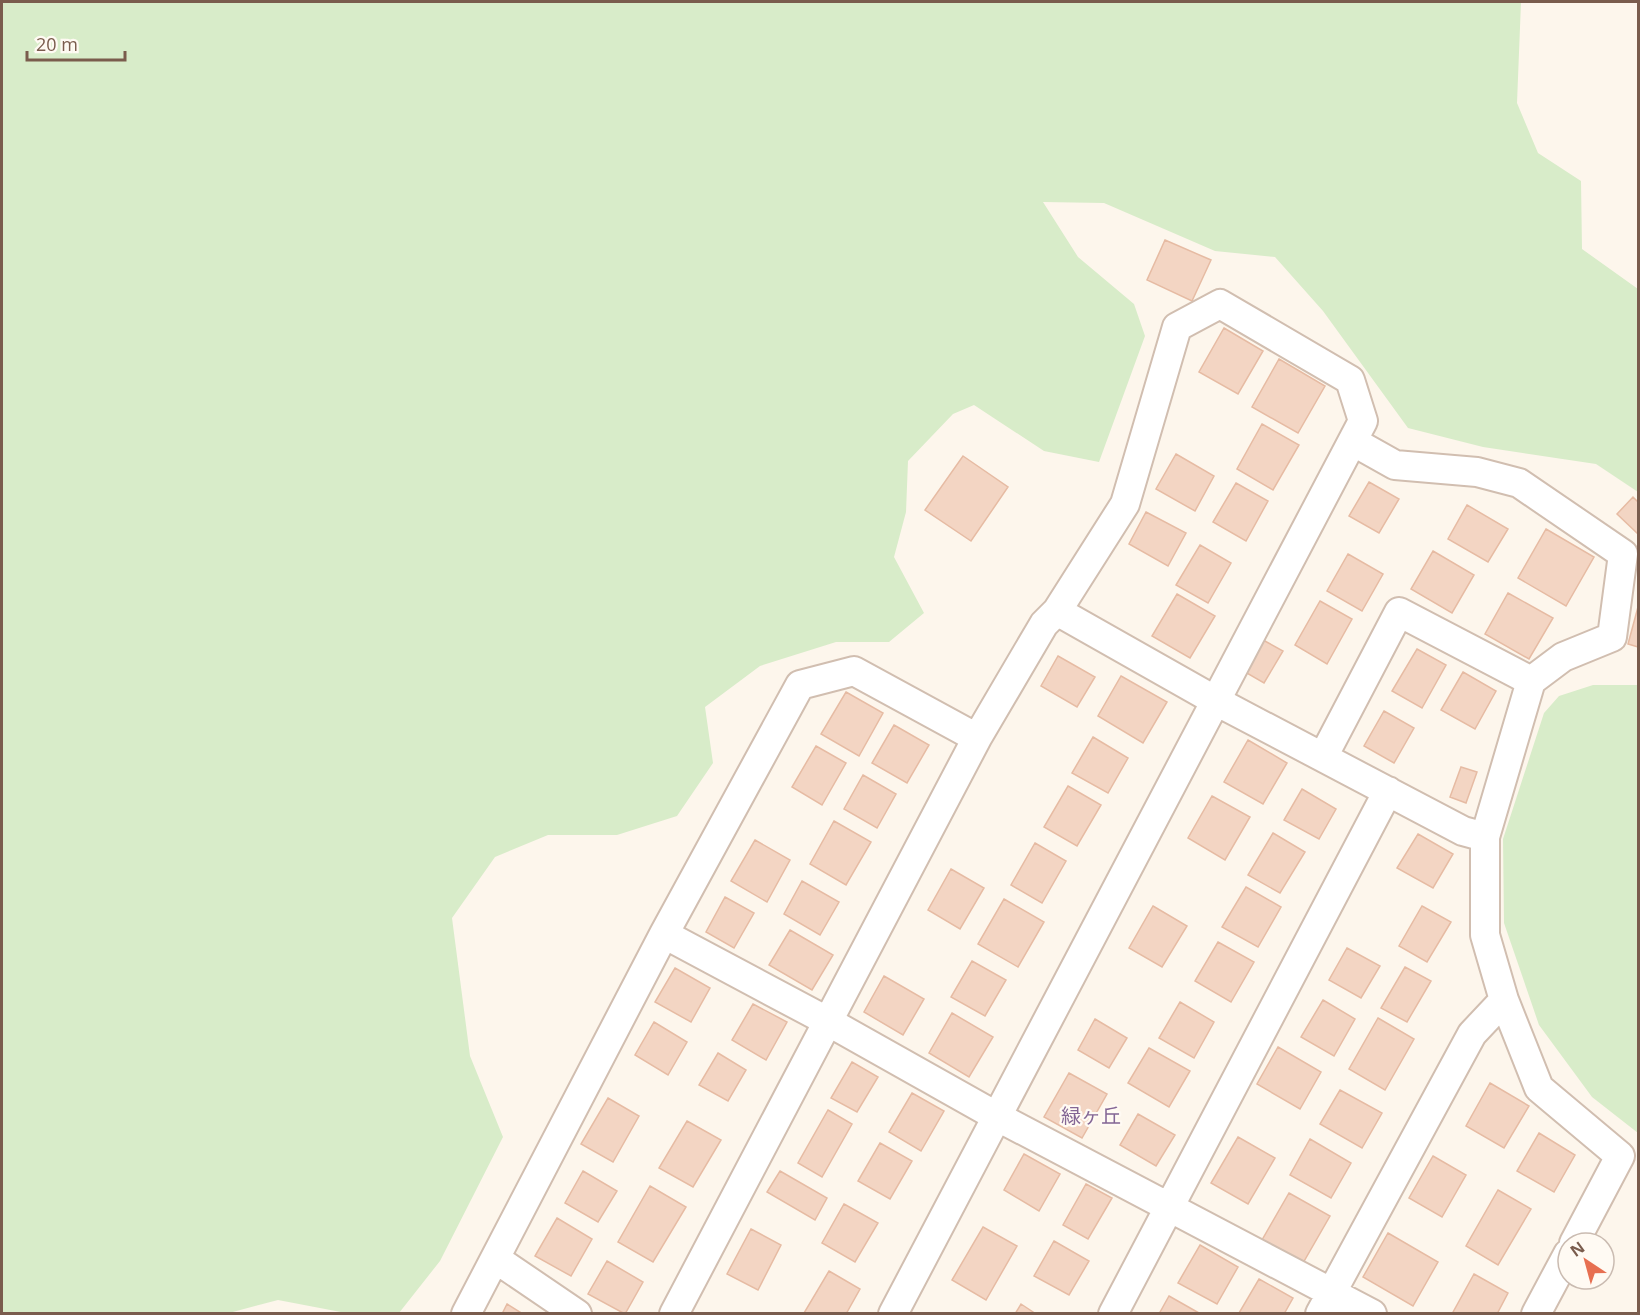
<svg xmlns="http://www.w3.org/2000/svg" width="1640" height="1315" font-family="'Open Sans','Noto Sans JP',sans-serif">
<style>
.green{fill:#d8ecc9}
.building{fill:#f3d5c3;stroke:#e6bba3;stroke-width:1.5}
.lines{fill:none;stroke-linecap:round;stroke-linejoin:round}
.street-casing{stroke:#d1beb0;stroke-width:32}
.street{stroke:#fff;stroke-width:28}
.labels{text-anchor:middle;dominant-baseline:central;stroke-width:4.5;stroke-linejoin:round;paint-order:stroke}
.quarter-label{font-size:20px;fill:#846695;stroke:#fffaf3}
</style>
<rect width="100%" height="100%" fill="#fdf6ec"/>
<path class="green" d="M2,2h1519l-4,101 21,50 43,28 1,68 56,40v203l-42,-28 -113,-17 -75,-19 -85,-117 -48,-54 -60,-6 -111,-48 -61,-1 35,55 56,47 11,32 -46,126 -55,-11 -70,-46 -21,9 -45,47 -2,51 -12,45 30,56 -35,29h-53l-76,24 -55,41 8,56 -36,53 -60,19h-69l-53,22 -43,61 18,138 33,81 -63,124 -41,52h-53l-68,-13 -49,13h-227z
M1593,685h45v448l-46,-36 -53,-72 -35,-102 -1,-84 41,-126 15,-17z"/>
<path class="building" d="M1165,240l46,20 -19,41 -45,-21z
M1224,328l39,23 -25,43 -39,-22z
M1279,359l46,27 -27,47 -46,-26z
M1262,424l37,21 -26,45 -36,-21z
M1176,454l38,22 -19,35 -39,-22z
M963,456l45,31 -37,54 -46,-31z
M1369,482l30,17 -20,34 -30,-17z
M1236,483l32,18 -22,40 -33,-19z
M1633,497l5,5v32l-21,-20z
M1467,505l41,24 -20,33 -40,-23z
M1146,512l40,21 -18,33 -39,-22z
M1546,529l48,28 -28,49 -48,-28z
M1200,545l31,18 -23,40 -32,-18z
M1433,551l41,24 -22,38 -41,-24z
M1348,554l35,20 -21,37 -35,-20z
M1508,593l45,25 -24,41 -44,-25z
M1177,594l38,22 -25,42 -38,-22z
M1320,601l32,18 -25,45 -32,-19z
M1638,607v40l-10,-3z
M1263,640l20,11 -19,32 -19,-11z
M1417,649l29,16 -24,43 -30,-17z
M1058,656l37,21 -18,30 -36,-21z
M1463,672l33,19 -21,38 -34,-19z
M1121,676l46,26 -24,41 -45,-27z
M846,692l37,21 -24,43 -38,-22z
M1384,711l30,17 -20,35 -30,-17z
M894,725l35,20 -22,38 -35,-20z
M1093,737l35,21 -20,35 -36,-20z
M1248,740l39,23 -24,41 -39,-22z
M816,746l30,17 -24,42 -30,-18z
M1461,767l16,5 -11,31 -16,-6z
M863,775l33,19 -19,34 -33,-19z
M1068,786l33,19 -24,41 -33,-19z
M1302,789l34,20 -17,30 -35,-19z
M1212,796l38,21 -25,43 -37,-22z
M834,821l37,21 -25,43 -36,-21z
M1273,833l32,19 -25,41 -32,-18z
M1418,834l35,20 -20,34 -36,-20z
M755,840l35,20 -23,42 -36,-21z
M1035,843l31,18 -24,42 -31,-18z
M951,869l33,19 -24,41 -32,-19z
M802,881l37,21 -19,33 -36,-21z
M1246,887l35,20 -23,40 -36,-20z
M725,897l29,16 -20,35 -28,-16z
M1004,899l40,23 -26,45 -40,-23z
M1153,906l34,20 -25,41 -33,-19z
M1422,906l29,16 -24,40 -28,-16z
M790,930l43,25 -21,35 -43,-25z
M1218,942l36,20 -23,40 -36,-21z
M1347,948l33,18 -19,32 -32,-18z
M972,961l34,19 -21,36 -34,-19z
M1405,967l26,14 -24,41 -26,-14z
M675,968l35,20 -19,34 -36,-20z
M884,976l40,23 -21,36 -39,-23z
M1323,1000l32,19 -21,37 -33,-19z
M1180,1002l34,20 -20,36 -35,-20z
M753,1004l34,18 -21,38 -34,-20z
M952,1013l41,24 -24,40 -40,-24z
M1378,1018l36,21 -29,51 -36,-21z
M1095,1019l32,19 -18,30 -31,-18z
M654,1022l33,20 -19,33 -33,-20z
M1278,1047l43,25 -21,37 -43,-25z
M1149,1048l41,23 -21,36 -41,-24z
M718,1053l28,17 -18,31 -29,-16z
M852,1062l26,15 -21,35 -26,-14z
M1069,1073l38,21 -25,44 -38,-21z
M1490,1083l39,23 -25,42 -38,-22z
M1340,1090l42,23 -20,35 -42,-24z
M912,1093l32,18 -23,40 -32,-19z
M608,1098l31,18 -26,46 -32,-18z
M828,1110l24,14 -30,53 -24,-14z
M1138,1114l37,21 -19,31 -36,-21z
M687,1121l34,19 -28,47 -34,-19z
M1539,1133l36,22 -21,37 -37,-21z
M1238,1137l37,21 -27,46 -37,-21z
M1310,1139l41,24 -20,35 -41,-23z
M880,1143l32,18 -22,38 -32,-18z
M1024,1154l36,20 -21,37 -35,-21z
M1433,1156l33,19 -24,42 -33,-19z
M583,1171l34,20 -19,31 -33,-19z
M780,1171l47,27 -12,22 -48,-28z
M1086,1184l26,14 -24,41 -25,-14z
M650,1186l36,21 -33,55 -35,-20z
M1498,1190l33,19 -33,56 -32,-19z
M1289,1193l41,23 -27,47 -41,-23z
M844,1204l34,19 -23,39 -33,-19z
M557,1218l35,21 -21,37 -36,-20z
M983,1227l34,19 -31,54 -34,-20z
M751,1229l30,16 -23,45 -31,-16z
M1388,1233l50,29 -25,44 -50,-29z
M1054,1241l35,20 -20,34 -35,-19z
M1200,1245l38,22 -21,37 -39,-21z
M607,1261l36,21 -18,32 -37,-20z
M829,1271l31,18 -14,25 -42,-1z
M1474,1274l34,19 -11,21h-45z
M1259,1279l34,19 -9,16 -45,-1z
M1169,1296l30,17v1h-40z
M507,1304l16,10h-21z
M1021,1304l15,10h-21z"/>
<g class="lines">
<defs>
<path id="street" d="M1354,442l41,23 82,7 42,11 104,71 -11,83 -49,20 -32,24 -46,156v98l19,65 35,88 81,68 -46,87
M1057,611l159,90 247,130 22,6
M1323,757l76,-145 132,69
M664,934l165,88 167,94 376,198
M496,1259l81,55
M466,1314l198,-380 136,-249 54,-14 123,67
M674,1314l303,-576 67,-114 13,-13 68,-107 52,-177 43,-23 130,76 13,41 -470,893
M1113,1314l275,-523
M1320,1314l152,-280 32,-34
M1536,1314l32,-60"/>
</defs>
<use href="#street" class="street-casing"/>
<use href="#street" class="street"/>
</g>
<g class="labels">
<g class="quarter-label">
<text x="1091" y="1115">緑ヶ丘</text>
</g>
</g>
<rect width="1640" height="1315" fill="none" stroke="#7a5c4d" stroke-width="6"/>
<g transform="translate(1586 1261) rotate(324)"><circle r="28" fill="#fffaf3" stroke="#cabbb1" stroke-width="1.5"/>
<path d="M0-4.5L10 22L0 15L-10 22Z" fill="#e76f51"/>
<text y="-9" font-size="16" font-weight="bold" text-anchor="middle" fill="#7a5c4d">N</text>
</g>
<path d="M27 51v9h98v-9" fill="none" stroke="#7a5c4d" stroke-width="3"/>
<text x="36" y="51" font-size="18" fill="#7a5c4d" stroke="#fffaf3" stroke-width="4.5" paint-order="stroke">20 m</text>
</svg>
